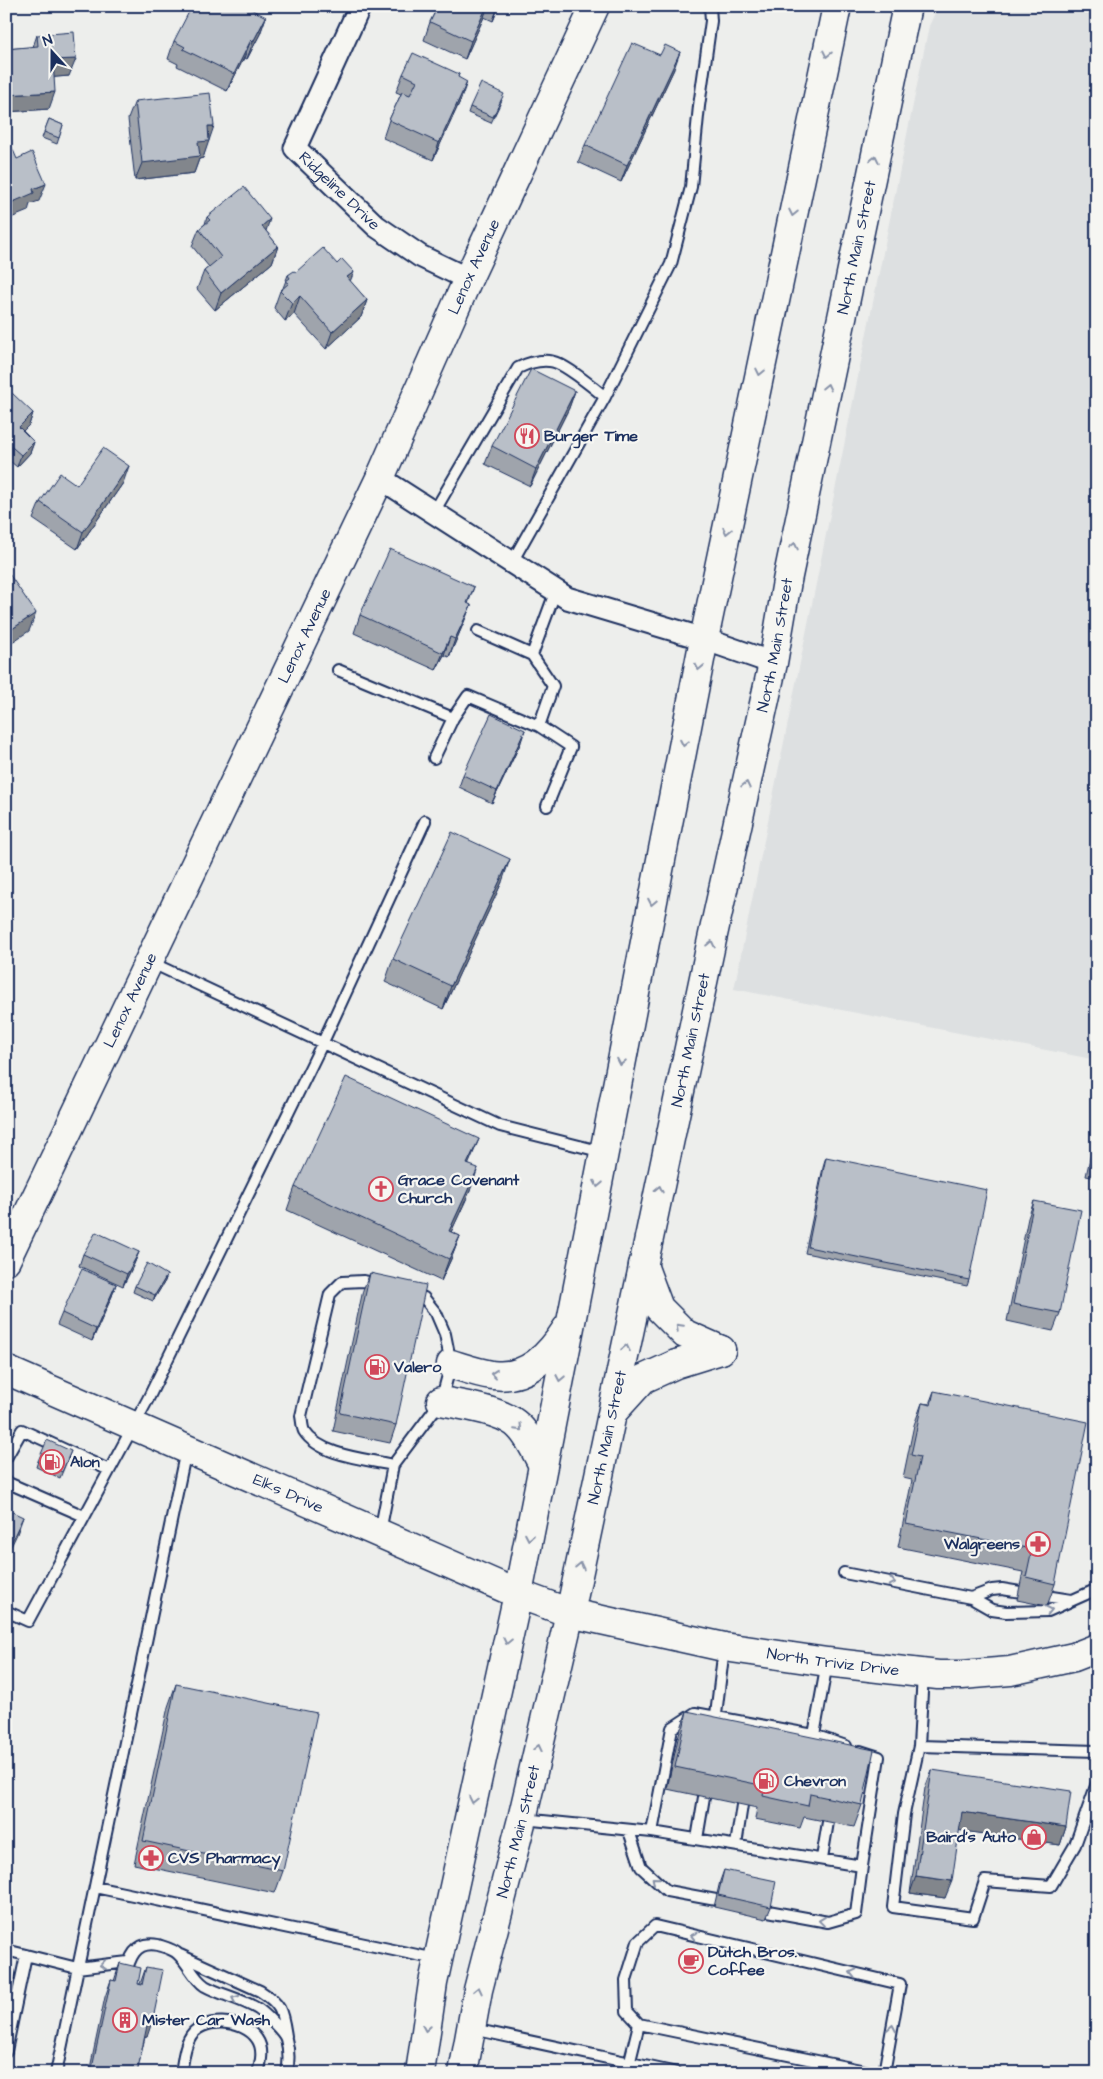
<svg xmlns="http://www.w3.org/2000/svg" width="1103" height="2079" font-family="'Architects Daughter',sans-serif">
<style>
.built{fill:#dde0e1}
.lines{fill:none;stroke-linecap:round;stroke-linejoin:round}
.lane-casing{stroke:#1b2f5e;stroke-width:14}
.street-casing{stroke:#1b2f5e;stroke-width:25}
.secondary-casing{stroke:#1b2f5e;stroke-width:31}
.primary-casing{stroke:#1b2f5e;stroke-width:31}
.lane{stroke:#f6f6f2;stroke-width:10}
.street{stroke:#f6f6f2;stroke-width:21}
.secondary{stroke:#f6f6f2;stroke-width:28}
.primary{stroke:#f6f6f2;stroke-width:28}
.wall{fill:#9fa4ac;stroke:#1b2f5e}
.shaded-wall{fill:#82868c;stroke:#1b2f5e}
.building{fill:#b9bfc8;stroke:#1b2f5e}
.oneway{stroke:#8892a8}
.labels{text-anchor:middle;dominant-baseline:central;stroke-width:4.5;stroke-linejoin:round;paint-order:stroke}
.street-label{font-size:16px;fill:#1b2f5e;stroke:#f6f6f2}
.poi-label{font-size:16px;font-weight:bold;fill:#1b2f5e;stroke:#f6f6f2;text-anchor:start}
</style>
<rect width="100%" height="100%" fill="#edeeec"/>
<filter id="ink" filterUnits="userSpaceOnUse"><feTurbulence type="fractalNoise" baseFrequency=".02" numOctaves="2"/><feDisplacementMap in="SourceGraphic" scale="10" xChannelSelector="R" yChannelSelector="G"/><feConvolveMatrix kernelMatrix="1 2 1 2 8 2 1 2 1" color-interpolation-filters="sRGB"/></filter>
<g filter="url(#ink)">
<path class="built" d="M938,6h159v1054l-363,-71 195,-963z"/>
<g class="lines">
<defs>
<path id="lane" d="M434,512l84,-144c10,-5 20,-8 31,-7 13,0 45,27 56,36
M512,562l93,-165 66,-133 20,-77 8,-81 12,-85 -1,-15
M478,631l54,24
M338,670l115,48 15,-22 71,30 14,-40 -21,-31 24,-65
M539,726l32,21 -24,59
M434,758l19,-40
M150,962l350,164 103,26
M379,1284l-16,-3 -21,1 -12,12 -29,122c1,4 1,11 3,15 16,25 62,28 89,34
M6,1458l16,-28 87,40
M6,1482l78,34
M380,1532l13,-67 48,-64 10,-37 -6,-30 -9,-21 -12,-15 -12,-6
M844,1573l127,25 21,12 14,2 42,-1 45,-20
M971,1598l21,-8 10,-1 69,11
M6,1611l22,10 120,-222 175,-357 102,-221
M923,1674l-4,72 178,5
M715,1723l9,-75
M814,1735l13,-72
M919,1746l-15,68 -11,93 80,11 12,-37 66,5 24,-41 22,-62
M523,1819l129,13 210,34 17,-109 -19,-6
M629,1831l12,36 26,24 49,9
M652,1832l20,-104 23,-15 119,22 32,11
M697,1839l7,-42
M736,1845l6,-40
M822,1858l6,-36
M95,1887l341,72
M768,1911l60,11 28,-8 6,-48
M6,1950l71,18 51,-6
M180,1955l80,36c22,14 22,20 26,45
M125,1977c4,-18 10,-37 33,-32 6,2 15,4 20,9 11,10 15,24 27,32 16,9 37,13 53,23 6,4 26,23 28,30 3,10 3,23 1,34
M473,2029l204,44
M6,2051l20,-96
M56,2073l130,-623
M181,2073c2,-11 3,-25 8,-34 11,-24 55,-20 68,0 7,10 4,23 1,34
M627,2073l12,-49
M875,2073l-236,-49 -12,-13 -1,-31 12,-38 17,-16 245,58 -16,89"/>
<g id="street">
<path id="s1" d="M360,6l-65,142 81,78 44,30 48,23"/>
<path d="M380,478l187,120 137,41 69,24"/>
</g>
<g id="secondary">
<path id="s2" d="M6,1260l374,-782 88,-199 127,-273"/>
<path id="s3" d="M6,1370l512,224 52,19 154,34 103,15 111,13h24l48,-4 64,-14 23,-9"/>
</g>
<g id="primary">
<path d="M643,1265l16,43 26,26 36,16"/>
<path d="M451,1364c13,4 27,9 41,11 35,5 58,-20 75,-47"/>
<path d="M441,1401c21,4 57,9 74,22 13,10 20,28 28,42"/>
<path d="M613,1412l30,-33 33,-15 45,-14"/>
<path d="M420,2073l13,-90 85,-389 186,-955 133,-633"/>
<path id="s4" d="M463,2073l15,-83 44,-171 48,-206 141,-669 62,-281 14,-82 120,-575"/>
</g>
</defs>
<use href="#lane" class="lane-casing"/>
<use href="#street" class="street-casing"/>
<use href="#secondary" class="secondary-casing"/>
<use href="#primary" class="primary-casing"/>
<use href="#lane" class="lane"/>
<use href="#street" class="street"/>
<use href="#secondary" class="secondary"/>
<use href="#primary" class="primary"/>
</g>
<path class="wall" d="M438,6h61l-6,15 -9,-4 -19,42 -41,-19 6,-18z
M266,17l-6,17 -13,25 -3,-1 -17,33 -50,-25 1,-2 -10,-5 6,-18z
M37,35l32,41 -15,1 -5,32 -43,3v-63l27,-2z
M674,69l-53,113 -43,-20 7,-17z
M403,74h56l-1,3 3,22 -28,61 -50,-22 6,-18 12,-26 -5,-2z
M502,100l-11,23 -23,-10 2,-6z
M135,101l74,37 -6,20 -4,1 -5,14 -59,7 -7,-61z
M49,119l14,6 -6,19 -15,-6z
M207,217l59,14 12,15 -6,17 -57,47 -18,-21 7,-18 5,-4 -17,-21 7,-17 6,-5z
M296,272l54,9 17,19 -6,17 -35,32 -32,-35 -9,7 -11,-13 6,-17 3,-3 5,-13z
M575,391l-6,17 -39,78 -45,-22 7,-18z
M6,399l27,14 -4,12 -6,6 11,11 -4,11 -13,14 -11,-9z
M123,483l-46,66 -44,-30 7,-17 37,-17z
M474,587l-6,17 3,1 -7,17 -15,35 -5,-2 -8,15 -82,-37 6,-18z
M521,742l-29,61 -33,-16 4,-12z
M502,882l-59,127 -58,-27 8,-23z
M1097,1126v52l-11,-2z
M826,1157l143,123 -2,6 -162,-33 19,-90z
M469,1164l1,27 -19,41 9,4 -9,23 -10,22 -154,-71 8,-23z
M1034,1201l26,112 -7,18 -46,-10 21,-103z
M139,1252l-5,12 -11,22 -44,-20 4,-12z
M370,1273l26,152 -6,18 -57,-12 30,-141z
M167,1275l-2,6 -12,20 -20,-9 2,-6z
M116,1284l-4,12 -20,45 -35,-16 5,-12z
M934,1391l121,193 -8,22 -30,-6 6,-28 -125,-25 14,-67 -9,-2 11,-53 8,-22 7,1z
M71,1451l-11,27 -24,-11 2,-6z
M176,1684l107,187 -8,22 -141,-29 34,-157z
M687,1711l175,94 -8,22 -50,-10 -4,11 -45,-9 2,-11 -90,-19 12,-55z
M932,1770l134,57 -6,18 -101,-15 -14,68 -35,-5 15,-105z
M724,1870l47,37 -5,12 -52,-12 6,-26z
M120,1963l18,21h2l6,-17 1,70h-2l-8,36h-48l16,-76 6,-17 3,1z"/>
<path class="shaded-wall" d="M487,6h1l-4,11 -19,42 6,-18z
M498,6h1l-6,15z
M266,17l-6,17 -13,25 6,-17z
M251,40l-7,18 -17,33 7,-17z
M680,52l-6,17 -53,113 6,-17z
M76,59l-7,17 -22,2 6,-18z
M6,64h4l-4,11z
M467,82l-6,17 -28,61 6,-17z
M55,92l-6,17 -43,3v-17z
M208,126h6l-11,32 -4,1 -5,14 -59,7 7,-17 56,-21z
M46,184l-7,17 -9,3 -2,7 -22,9v-15l27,-16z
M270,219l-6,18 -2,-11z
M278,246l-6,17 -57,47 6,-17z
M354,272l-7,17v-12z
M300,296l-6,18 -9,7 7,-18z
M367,300l-6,17 -35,32 6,-17z
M575,391l-6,17 -39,78 6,-17z
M33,413l-4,12 -14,14 4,-12z
M34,442l-4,11 -13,14 4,-12z
M129,466l-6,17 -46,66 6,-17z
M471,605l-7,17 -15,35 6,-18z
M36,613l-7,18 -23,15v-13z
M450,637l-6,18 -8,15 7,-17z
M525,730l-4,12 -29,61 5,-12z
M510,859l-8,23 -59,127 8,-23z
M479,1139l-9,22 -11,25 8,-22z
M478,1168l-8,23 -29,63 8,-23z
M460,1236l-9,23 -10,22 8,-22z
M139,1252l-5,12 -11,22 4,-12z
M167,1275l-2,6 -12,20 2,-6z
M116,1284l-4,12 -20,45 4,-12z
M23,1517l-6,17 -11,23v-4z
M962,1812l104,15 -6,18 -104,-15z
M916,1876l36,5 -7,17 -35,-5z
M153,2019l-6,18 -5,1 6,-17z"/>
<path class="building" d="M192,6h53l21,11 -13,25 -2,-2 -17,34 -51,-25 2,-2 -11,-6z
M438,6h49l-16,35 -41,-19z
M74,32l2,27 -23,1 2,32 -49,3v-18h5l-1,-13h-4v-15l32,-3 -1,-11z
M632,43l28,12 5,-10 15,7 -53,113 -42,-20z
M413,53l46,21 -1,3 9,5 -28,61 -50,-23 13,-28 8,3 7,-14 -14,-7z
M481,83l23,11 -11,23 -23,-10z
M210,93l4,33h-6l1,15 -11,1 2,14 -58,7 -7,-62z
M49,119l14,6 -4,13 -15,-6z
M6,134l11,25 15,-7 14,32 -13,5 1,4 -28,12z
M244,187l26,32 -8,7 16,20 -57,47 -17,-22 17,-14 -22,-28 11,-9 -3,-3z
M323,248l14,16 5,-5 12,13 -7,5 20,23 -35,32 -32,-36 -8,7 -12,-12 9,-8 -3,-2 4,-3 -2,-3 6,-4 2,1z
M531,369l44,22 -39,78 -44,-23z
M12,393l21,20 -14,14 15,15 -13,13 -15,-13v-43z
M103,448l26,18 -46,66 -43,-30 20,-29 17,12z
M390,549l84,38 -7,16 4,2 -16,34 -5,-2 -7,16 -83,-38z
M7,571l29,42 -30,20v-61z
M491,714l34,16 -28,61 -34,-16z
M452,832l58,27 -59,127 -58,-27z
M346,1077l133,62 -12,25 11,4 -29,63 11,5 -11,23 -154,-72z
M1097,1137v22h-5z
M826,1157l161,33 -18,90 -161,-33z
M1034,1201l47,9 -21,103 -47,-9z
M96,1232l43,20 -12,22 -44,-20z
M147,1263l20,12 -12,20 -20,-9z
M82,1269l34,15 -20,45 -34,-16z
M370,1273l56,12 -30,140 -56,-12z
M934,1391l154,31 -33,162 -29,-7 6,-28 -126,-25 14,-67 -9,-2 11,-52 9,2z
M47,1440l24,11 -9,21 -24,-11z
M6,1509l17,8 -17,36z
M176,1684l141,29 -34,158 -140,-30z
M687,1711l187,39 -12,55 -52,-11 -2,12 -45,-10 2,-10 -90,-19z
M932,1770l139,21 -5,36 -104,-15 -10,69 -36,-5z
M724,1870l52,11 -5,26 -53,-12z
M120,1963l21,5 -3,16 4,1 4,-18 17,3 -10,49 -5,2 -11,52h-46l20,-93 5,1z"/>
<defs><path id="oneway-chevron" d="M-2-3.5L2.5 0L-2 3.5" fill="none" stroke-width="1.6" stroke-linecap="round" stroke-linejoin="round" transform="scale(1.25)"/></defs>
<g class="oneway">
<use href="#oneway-chevron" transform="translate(827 54) rotate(102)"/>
<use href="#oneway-chevron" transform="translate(875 159) rotate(-78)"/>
<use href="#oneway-chevron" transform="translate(793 213) rotate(102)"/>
<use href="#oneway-chevron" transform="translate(760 372) rotate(102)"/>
<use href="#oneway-chevron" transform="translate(827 387) rotate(-78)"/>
<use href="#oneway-chevron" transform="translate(727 531) rotate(102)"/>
<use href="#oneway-chevron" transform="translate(794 546) rotate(-78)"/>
<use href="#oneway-chevron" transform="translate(699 667) rotate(101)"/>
<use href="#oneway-chevron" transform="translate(684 743) rotate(101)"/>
<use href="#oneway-chevron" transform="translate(746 785) rotate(-77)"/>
<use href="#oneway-chevron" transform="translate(652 902) rotate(101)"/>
<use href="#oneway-chevron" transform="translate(711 944) rotate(-78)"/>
<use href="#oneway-chevron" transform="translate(621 1062) rotate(101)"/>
<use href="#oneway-chevron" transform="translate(598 1184) rotate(101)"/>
<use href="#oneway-chevron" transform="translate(659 1189) rotate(-78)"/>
<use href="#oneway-chevron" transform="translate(679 1327) rotate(-135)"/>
<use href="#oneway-chevron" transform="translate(626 1348) rotate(-78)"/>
<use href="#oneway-chevron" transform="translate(494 1374) rotate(-174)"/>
<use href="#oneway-chevron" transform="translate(560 1378) rotate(101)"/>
<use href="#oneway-chevron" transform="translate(519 1428) rotate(47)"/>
<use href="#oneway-chevron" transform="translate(529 1537) rotate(101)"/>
<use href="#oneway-chevron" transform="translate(580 1566) rotate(-78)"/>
<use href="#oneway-chevron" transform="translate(892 1582) rotate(11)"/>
<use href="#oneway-chevron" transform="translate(1049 1610) rotate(-13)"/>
<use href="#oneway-chevron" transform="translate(507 1641) rotate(102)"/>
<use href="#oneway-chevron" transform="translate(538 1748) rotate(-77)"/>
<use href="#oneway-chevron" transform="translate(473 1800) rotate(102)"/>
<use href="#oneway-chevron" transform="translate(655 1880) rotate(-139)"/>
<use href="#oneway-chevron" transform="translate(822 1921) rotate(-173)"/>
<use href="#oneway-chevron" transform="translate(694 1936) rotate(-167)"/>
<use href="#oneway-chevron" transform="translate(103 1965) rotate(173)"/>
<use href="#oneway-chevron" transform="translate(853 1973) rotate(-167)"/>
<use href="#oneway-chevron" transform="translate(478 1990) rotate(-77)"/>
<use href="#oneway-chevron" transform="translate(235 1999) rotate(-156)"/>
<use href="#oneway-chevron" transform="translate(426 2028) rotate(99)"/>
<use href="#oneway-chevron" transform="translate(892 2028) rotate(-80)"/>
</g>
</g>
<defs>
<symbol id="restaurant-ring" viewBox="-11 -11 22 22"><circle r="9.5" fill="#f6f6f2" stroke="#d1495b" stroke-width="1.5"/><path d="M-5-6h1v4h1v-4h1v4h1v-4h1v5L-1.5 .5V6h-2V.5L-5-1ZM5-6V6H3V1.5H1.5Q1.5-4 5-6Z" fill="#d1495b"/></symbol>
<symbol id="church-ring" viewBox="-11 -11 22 22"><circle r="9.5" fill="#f6f6f2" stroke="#d1495b" stroke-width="1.5"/><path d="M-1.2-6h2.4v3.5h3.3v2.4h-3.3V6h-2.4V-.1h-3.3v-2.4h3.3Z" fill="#d1495b"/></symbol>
<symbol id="fuel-ring" viewBox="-11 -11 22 22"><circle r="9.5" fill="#f6f6f2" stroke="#d1495b" stroke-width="1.5"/><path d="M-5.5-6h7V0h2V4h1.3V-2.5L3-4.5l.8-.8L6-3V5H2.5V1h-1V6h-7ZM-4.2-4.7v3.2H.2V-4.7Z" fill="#d1495b"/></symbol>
<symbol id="pharmacy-ring" viewBox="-11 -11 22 22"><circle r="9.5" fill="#f6f6f2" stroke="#d1495b" stroke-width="1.5"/><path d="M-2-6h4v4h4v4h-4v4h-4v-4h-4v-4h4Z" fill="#d1495b"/></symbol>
<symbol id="shop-ring" viewBox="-11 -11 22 22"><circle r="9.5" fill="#f6f6f2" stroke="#d1495b" stroke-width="1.5"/><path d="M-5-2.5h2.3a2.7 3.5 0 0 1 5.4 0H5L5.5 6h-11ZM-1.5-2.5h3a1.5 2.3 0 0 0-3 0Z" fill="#d1495b"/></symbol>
<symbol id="cafe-ring" viewBox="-11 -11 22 22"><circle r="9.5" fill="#f6f6f2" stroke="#d1495b" stroke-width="1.5"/><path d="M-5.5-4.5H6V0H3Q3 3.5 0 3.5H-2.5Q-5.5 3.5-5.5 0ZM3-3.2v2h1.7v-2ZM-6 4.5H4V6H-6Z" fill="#d1495b"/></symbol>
<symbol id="building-ring" viewBox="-11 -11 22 22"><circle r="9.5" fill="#f6f6f2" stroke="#d1495b" stroke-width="1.5"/><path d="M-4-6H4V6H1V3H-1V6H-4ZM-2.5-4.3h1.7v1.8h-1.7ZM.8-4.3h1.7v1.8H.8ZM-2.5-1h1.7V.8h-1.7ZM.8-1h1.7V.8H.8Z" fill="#d1495b"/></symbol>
</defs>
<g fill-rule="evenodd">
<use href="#restaurant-ring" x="513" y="422" width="28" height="28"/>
<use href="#church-ring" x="367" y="1175" width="28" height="28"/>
<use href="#fuel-ring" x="363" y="1353" width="28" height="28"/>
<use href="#fuel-ring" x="38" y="1448" width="28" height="28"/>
<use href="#pharmacy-ring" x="1024" y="1530" width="28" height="28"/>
<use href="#fuel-ring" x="752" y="1767" width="28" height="28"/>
<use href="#shop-ring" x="1020" y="1823" width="28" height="28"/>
<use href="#pharmacy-ring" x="137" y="1844" width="28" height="28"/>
<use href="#cafe-ring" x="677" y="1947" width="28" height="28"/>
<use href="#building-ring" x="111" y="2006" width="28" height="28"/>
</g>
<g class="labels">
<g class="street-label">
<text stroke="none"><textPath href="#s1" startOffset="218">Ridgeline Drive</textPath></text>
<text stroke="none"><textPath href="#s4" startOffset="1868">North Main Street</textPath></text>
<text stroke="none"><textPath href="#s2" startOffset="1098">Lenox Avenue</textPath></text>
<text stroke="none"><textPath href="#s2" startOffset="692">Lenox Avenue</textPath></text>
<text stroke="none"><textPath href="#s4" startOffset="1462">North Main Street</textPath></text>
<text stroke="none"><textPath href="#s2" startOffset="288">Lenox Avenue</textPath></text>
<text stroke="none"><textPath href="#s4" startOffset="1058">North Main Street</textPath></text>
<text stroke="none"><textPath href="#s4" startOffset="652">North Main Street</textPath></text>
<text stroke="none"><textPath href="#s3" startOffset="308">Elks Drive</textPath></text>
<text stroke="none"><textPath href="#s3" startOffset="882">North Triviz Drive</textPath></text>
<text stroke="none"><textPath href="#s4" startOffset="248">North Main Street</textPath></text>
</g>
<g class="poi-label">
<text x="544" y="436">Burger Time</text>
<text x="398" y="1180">Grace Covenant<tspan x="398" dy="18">Church</tspan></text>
<text x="394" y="1367">Valero</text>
<text x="70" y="1462">Alon</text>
<text x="1020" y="1544" text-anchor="end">Walgreens</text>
<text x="784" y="1781">Chevron</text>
<text x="1016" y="1837" text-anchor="end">Baird's Auto</text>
<text x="168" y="1858">CVS Pharmacy</text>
<text x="708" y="1952">Dutch Bros.<tspan x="708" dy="18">Coffee</tspan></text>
<text x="142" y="2020">Mister Car Wash</text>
</g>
</g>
<rect width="1103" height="2079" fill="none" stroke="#f6f6f2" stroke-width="25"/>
<rect x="12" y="12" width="1078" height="2054" fill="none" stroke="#1b2f5e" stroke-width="2" filter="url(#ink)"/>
<g transform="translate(52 52) rotate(339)" stroke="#f6f6f2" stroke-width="4" paint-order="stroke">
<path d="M0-4L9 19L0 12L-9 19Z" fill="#1b2f5e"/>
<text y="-8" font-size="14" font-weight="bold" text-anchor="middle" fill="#1b2f5e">N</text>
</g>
</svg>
